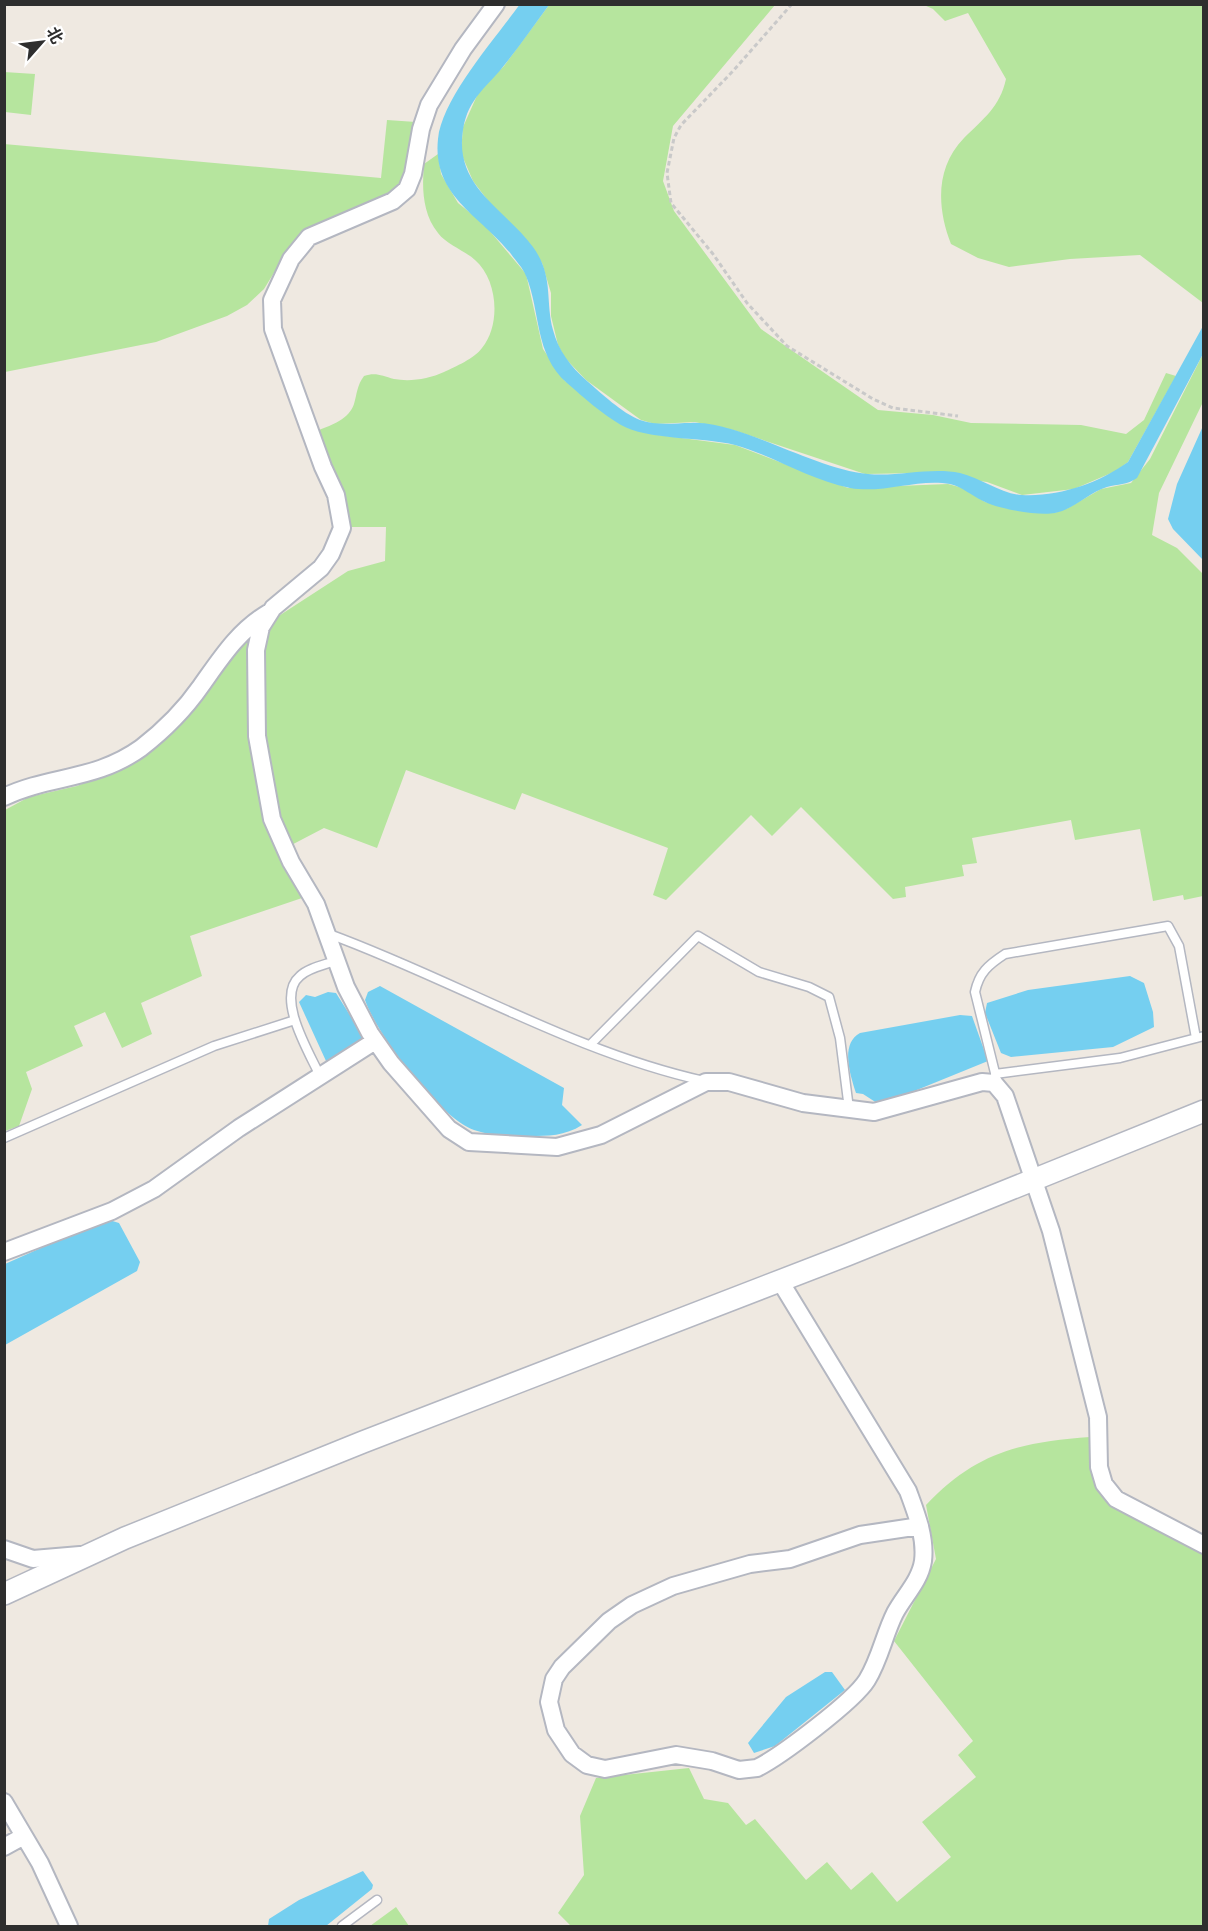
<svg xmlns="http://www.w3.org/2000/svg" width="1208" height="1931" font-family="'Public Sans','Noto Sans SC',sans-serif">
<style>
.green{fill:#b6e59e}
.water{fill:#75cff0}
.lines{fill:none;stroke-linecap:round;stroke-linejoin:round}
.service-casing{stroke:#b4b7c1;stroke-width:11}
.minor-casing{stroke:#b4b7c1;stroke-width:20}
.tertiary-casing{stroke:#b4b7c1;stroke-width:24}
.path{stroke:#c9c9c9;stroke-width:3;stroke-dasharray:4.5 3;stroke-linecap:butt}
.service{stroke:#fff;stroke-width:8}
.minor{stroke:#fff;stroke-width:16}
.tertiary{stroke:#fff;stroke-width:21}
</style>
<rect width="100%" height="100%" fill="#efe9e1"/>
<path class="green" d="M549,5h226l-102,121 -10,55 11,30 87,118 117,81 55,5 38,8 110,2 45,9 18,-14 22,-47 10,3 -48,86 -12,9 -42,18 -52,6 -35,-13 -68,-9 -54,1 -132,-44 -38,-8 -40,2 -14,-4 -55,-40 -21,-22 -7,-13 -7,-29v-23l-9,-30 -19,-27 -25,-22 -25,-33 -12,-28 2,-26 16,-36 25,-25z
M924,5h279v298l-63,-48 -70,4 -61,8 -31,-9 -27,-14c-14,-36 -16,-76 13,-106 19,-19 36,-31 42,-59l-38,-66 -23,8 -12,-12z
M4,72l31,2 -4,41 -26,-3z
M387,120l29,2 -10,51 -10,15 -108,62 -24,39 -17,16 -20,11 -71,26 -151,30 -1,-228 377,34z
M438,154l3,20 17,29 25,20 43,51 17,75 22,32 86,53 84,11 113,43 100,-4 15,4 22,14 69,11 14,-5 33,-19 30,-6 19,-24 53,-105v48l-44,91 -7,42 25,13 26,26v322l-19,4 -1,-5 -30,6 -13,-72 -65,11 -4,-20 -99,18 5,25 -15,2 2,11 -59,11 1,10 -13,2 -92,-92 -29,29 -21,-21 -85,85 -13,-5 15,-47 -146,-55 -7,17 -109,-40 -29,78 -53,-20 -46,24 27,45 -115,39 12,40 -61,27 11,31 -30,14 -17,-36 -31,14 9,20 -57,26 6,17 -13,37 -14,5v-321l24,-13 48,-11 63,-26 43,-38 54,-79 111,-72 37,-10 1,-34h-37l-30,-97c13,-5 30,-11 35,-26 3,-10 3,-19 10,-28 12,-4 18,0 30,3 16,3 35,0 50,-7 11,-5 31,-14 38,-24 19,-23 16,-68 -7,-88 -11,-10 -28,-15 -37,-27 -16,-20 -16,-46 -14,-69z
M1090,1437l9,48 104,67v374h-632l-13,-13 26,-38 -4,-59 16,-38 93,-10 15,31 24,4 18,22 9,-6 51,61 21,-18 24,28 21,-18 25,30 54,-45 -29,-35 54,-45 -18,-22 15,-14 -79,-100 42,-82 -10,-54c50,-53 95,-63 164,-68z
M396,1907l13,19h-39z"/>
<path class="water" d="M520,4l29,1c-14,19 -28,39 -43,58 -18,24 -38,34 -43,67 -9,57 41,78 70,117 21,29 12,53 20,83 5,20 18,37 34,51 14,12 35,32 53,39 16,6 34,3 51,3 13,-1 28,3 40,6 42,12 95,41 137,45 30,3 62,-7 92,-1 21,5 41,21 62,22 37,2 77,-12 106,-33l75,-136v28l-66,124c-10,7 -19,6 -30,9 -18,5 -32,22 -52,26 -17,3 -57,-4 -72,-12 -12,-6 -21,-14 -33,-17 -32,-6 -66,10 -100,4 -40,-8 -76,-32 -115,-43 -31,-8 -89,-5 -114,-20 -19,-11 -38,-28 -54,-42 -33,-29 -26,-71 -41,-107 -3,-8 -10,-15 -15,-22 -31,-39 -79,-58 -73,-115 4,-41 57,-100 82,-135z
M1203,426v134l-30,-31 -5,-10 9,-35z
M1130,976l14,7 9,29 1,15 -4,2 -37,18 -102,10 -10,-4 -16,-40 2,-10 41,-13z
M380,986l184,102 -2,17 20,20c-17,11 -34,11 -53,11 -19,0 -38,0 -55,-6 -35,-13 -97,-95 -109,-130l3,-8z
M328,992l8,1 29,46 -34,23 -5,-1 -27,-59 7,-7 9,2z
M960,1015l12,1 16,45 -108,44 -17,-11 -7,-1c-6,-19 -16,-49 4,-60z
M106,1219l13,4 21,39 -3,9 -132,74v-81z
M825,1672h7l13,18 -70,56 -21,7 -6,-10 38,-46z
M363,1871l10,14 -1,4 -46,37h-58l1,-7 30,-19z"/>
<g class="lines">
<defs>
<path id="service" d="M329,934c126,46 244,118 375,147
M590,1045l108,-109 61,36 50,15 20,10 11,41 9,71
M995,1074l125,-16 84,-22
M320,1076c-11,-24 -45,-79 -20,-100 8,-8 24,-11 35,-15
M998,1085l-23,-93c4,-19 13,-27 30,-38l163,-28 11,20 17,92
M4,1138l210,-92 81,-26
M342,1926l35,-26"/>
<path id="minor" d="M496,4l-33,45 -34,56 -8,24 -8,45 -6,15 -14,12 -84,36 -18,22 -19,41 1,29 50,138 13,28 6,33 -11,26 -10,14 -48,40 -12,19 -5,23 1,86 15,83 19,43 25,42 30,83 24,46 21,30 58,66 20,13 88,5 44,-12 105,-53h23l74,21 71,9 108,-30 12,1 11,13 46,135 47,186 1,50 5,17 12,15 88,46
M4,797c46,-22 91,-16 137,-49 22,-17 44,-39 60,-62 20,-28 37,-55 67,-73
M4,1252l108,-41 42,-22 85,-61 136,-87
M780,1281l128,210c8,22 18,46 15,70 -3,20 -19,35 -28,52 -11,22 -15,46 -28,67 -13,21 -86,76 -110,88l-18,2 -27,-9 -36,-6 -71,14 -18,-4 -15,-11 -16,-24 -7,-28 5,-23 8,-12 47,-46 23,-16 41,-19 77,-22 40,-5 70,-24 60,-9
M4,1549l29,10 47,-4
M4,1802l36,61 29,63
M4,1847l20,-11"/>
<path id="tertiary" d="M4,1594l121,-56 238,-96 484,-187 357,-144"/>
</defs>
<use href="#service" class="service-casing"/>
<use href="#minor" class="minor-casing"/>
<use href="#tertiary" class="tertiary-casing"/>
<path class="path" d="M792,4l-59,67 -52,54 -7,13 -7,35 4,30 42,51 34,49 40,43 86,53 20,9 65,8"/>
<use href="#service" class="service"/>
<use href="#minor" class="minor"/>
<use href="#tertiary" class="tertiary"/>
</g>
<rect width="1208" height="1931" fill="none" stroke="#2e2e2e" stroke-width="12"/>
<g transform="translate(42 42) rotate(62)" stroke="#ffffff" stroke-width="4.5" paint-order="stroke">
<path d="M0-4.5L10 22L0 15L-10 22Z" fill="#2e2e2e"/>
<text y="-9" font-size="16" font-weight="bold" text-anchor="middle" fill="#2e2e2e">北</text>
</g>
</svg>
